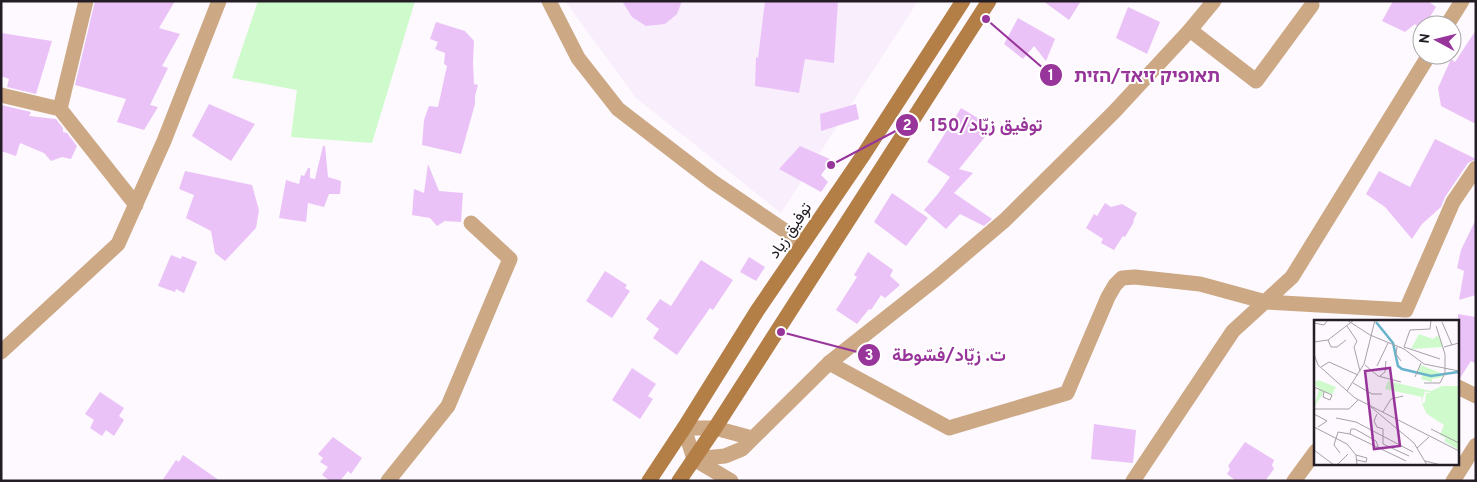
<svg xmlns="http://www.w3.org/2000/svg" width="1477" height="482" font-family="Overpass,Vazirmatn,'Noto Sans Hebrew',sans-serif">
<style>
.built{fill:#f9effc}
.green{fill:#cefacc}
.building{fill:#ebc2f7}
.lines{fill:none;stroke-linecap:round;stroke-linejoin:round}
.minor{stroke:#cca884;stroke-width:15}
.tertiary{stroke:#cca884;stroke-width:15}
.secondary{stroke:#b37f46;stroke-width:15}
.labels{text-anchor:middle;dominant-baseline:central;stroke-width:4;stroke-linejoin:round;paint-order:stroke}
.street-label{font-size:16px;fill:#241d26;stroke:#fff}
.inset-river{fill:none;stroke:#68b4cc;stroke-width:2.5}
.inset-road{fill:none;stroke:#a6a1a8;stroke-width:1}
.view{fill:#98359b;fill-opacity:0.15;stroke:#98359b;stroke-width:2.5}
.inset-edge{fill:none;stroke:#241d26;stroke-width:2.5}
.leader{fill:none;stroke:#98359b;stroke-width:2}
.callout-dot{fill:#98359b;stroke:#fff;stroke-width:2}
.mark-label{font-size:15px;text-anchor:middle;font-weight:bold;fill:#fff}
.callout-label{font-size:18px;text-anchor:middle;font-weight:bold;fill:#98359b;stroke:#fff;stroke-width:4;stroke-linejoin:round;paint-order:stroke}
</style>
<rect width="100%" height="100%" fill="#fdf9fe"/>
<path class="built" d="M565,1h353l-137,212 -145,-115z"/>
<path class="green" d="M258,1h157l-43,142 -81,-6 6,-47 -65,-12z"/>
<path class="building" d="M95,1h80l-16,27 21,6 -18,32 6,2 -18,37 8,2 -14,23 -27,-8 9,-23 -51,-14z
M622,1h60l-5,13 -12,10 -19,2 -14,-9z
M765,1h73l-4,62 -29,-4 -6,34 -44,-7 1,-29 2,1z
M1043,1h38l-12,19z
M1393,1h35l8,6 -11,18h-3l-1,5 -6,-6 -10,8 -23,-11z
M1128,7l32,15 -13,32 -31,-16z
M1018,18l37,21 -9,22 -12,-15 -11,13 -19,-15z
M436,22l29,9 9,10 -1,21 1,22 4,1 -3,11v8l-14,50 -39,-9 2,-25 5,-14 9,1 9,-41 -3,-2 1,-11 -10,-4 3,-7 -8,-3z
M1476,30v94l-35,-18 -3,-18 13,-29 4,3z
M1,33l51,8 -16,53 -29,-7 2,-8 -8,-3z
M209,104l46,20 -24,37 -39,-25z
M856,104l3,15 -38,12 -1,-17z
M1,105l30,7 -2,4 27,3 7,9v4l4,1 10,13 -6,13 -9,-2 -11,4 -7,-8 -24,-10 -4,13 -15,-5z
M961,108l32,19 -34,42 14,4 -19,20 38,26 -8,7 -24,-12 -14,15 -22,-19 13,-15 13,-18 -23,-15z
M1435,139l41,20 -8,4 -23,34 -4,10 -19,17 -10,15 -27,-32 -19,-13 13,-23 31,16z
M323,146h2l3,31 13,4 -1,13h-11l-5,13 -16,-4 -2,19 -27,-4 7,-38 13,4 2,-9 3,1 4,-8h2v10l5,1z
M800,146l32,14 -11,15 7,7 -7,10 -42,-23z
M428,164l11,27 24,2 -2,29 -16,-1 -8,5 -7,-8 -18,-3 2,-26 10,4z
M185,171l67,14 7,25 -3,18 -31,33 -10,-8 -4,-22 -25,-13 8,-23 -15,-6z
M892,193l36,25 -22,28 -32,-24z
M1105,203l6,4 11,-3 15,9 -4,8 1,1 -9,15 -2,-1 -9,14 -13,-7 2,-4 -17,-11 8,-14 3,2z
M1476,219v76l-17,5 5,-29 -7,-3 4,-18z
M868,252l25,18 -3,6 10,9 -15,13 -4,-3 -10,15 -2,-1 -12,15 -21,-14 21,-33 -3,-2z
M171,255l10,4 1,-3 15,6 -13,31 -8,-4 -1,3 -17,-6z
M749,257l16,10 -9,14 -16,-9z
M701,260l32,20 -20,30 -3,-2 -33,47 -24,-17 6,-9 -13,-10 14,-20 11,7z
M605,271l22,14 -2,3 5,3 -18,27 -26,-17z
M1458,314l18,3v47l-5,-3 -11,17h-2z
M632,368l24,16 -8,12 5,3 -13,20 -28,-19z
M100,392l24,16 -5,8 5,4 -10,16 -8,-6 -4,6 -12,-8 4,-8 -9,-6z
M1094,424l42,6 -3,33 -42,-4z
M333,437l29,21 -11,16 -3,-3 -8,10h-10l-8,-6 6,-8 -8,-5 3,-4 -5,-4z
M1245,442l29,18 -2,5 2,4 -9,12h-29l-9,-7 3,-5 -2,-3z
M183,455l37,26h-58l14,-21 3,2z"/>
<g class="lines">
<path class="minor" d="M549,1l29,57 40,51 95,73 90,61
M1447,25l15,-24
M1190,30l66,51 56,-76
M1,95l59,14 76,96
M60,109l26,-108
M1,352l117,-108 46,-103 55,-140
M829,363l120,65 118,-35 41,-96 7,-12 7,-7 13,-1 65,7 66,18 140,8 47,-108 23,-34
M1458,387l18,9
M694,459l37,22
M388,481l60,-75 62,-147 -39,-36
M1133,481l100,-150 59,-54 137,-222
M1294,481l22,-30
M1453,481l23,-36"/>
<path class="tertiary" d="M752,438l-37,-10h-31l10,31 31,-3 17,-7 87,-86 109,-86 67,-57 109,-108 76,-82 24,-29"/>
<path class="secondary" d="M649,481l35,-53 73,-117 107,-157 99,-153
M679,481l36,-53 274,-427"/>
</g>
<g class="labels">
<g class="street-label">
<text transform="translate(791 231) rotate(-56)">توفيق زياد</text>
</g>
</g>
<g transform="translate(1314 320)">
<rect width="145" height="145" fill="#fdf9fe"/>
<path d="M105,14l14,5 5,-4 5,12 -32,2zM107,45l22,9 -1,3 -10,2v3l-11,-3 2,-5 -5,-2zM4,60l18,7 -4,7 -8,-2 -10,15 5,-18 -5,-6zM74,61l43,10 11,-5h17v64l-15,-9 2,-3 -6,-3 4,-10 -17,-11 -5,-10 3,-2 1,-9h5l-6,-2 -4,13 1,-7 -37,-8z" fill="#cefacc"/>
<path class="inset-river" d="M62,2l17,21 5,23 4,3 29,7 27,-4"/>
<path class="inset-road" d="M33,0l23,15 34,14 20,15 35,7M128,2l10,23M0,3l10,2 4,-5M33,6l10,15 -3,6 6,24M14,20l3,7h6l9,-7M0,22l14,-2 26,-20M83,27l-1,7 5,7M90,27l6,-17 20,-1 1,-9M90,27l36,12M130,27l15,-4M0,34l4,11 37,33 104,53M51,45l13,11 23,6M63,46l11,-23M7,47l8,-5 29,13M66,56l5,-4 1,-11M101,57l6,-14M39,63l19,11h10M110,63h16l5,-10v-19l-9,-28M0,67l18,8 -2,5 -7,-3 1,-5M33,71l17,-27 11,-44M57,87l43,36 13,22M0,89h35l9,-9M69,92l8,-13 12,-3M0,94l13,7 -9,6M63,94l-3,7 3,6 6,2v15l26,12M22,98l20,4 57,30M0,107l33,17 9,11 1,10M117,109l28,14M36,114l1,-5h4l21,12 3,8M103,128l12,-11M0,130l20,15M26,133l-6,-8 4,-13 12,2 56,27M42,135l11,3 -1,4 -9,-2M111,141l16,4M23,145l11,-11"/>
<path class="view" d="M76,48l10,78 -26,3 -9,-78z"/>
<rect width="145" height="145" class="inset-edge"/>
</g>
<path class="leader" d="M986 19L1051 75M831 165L907 125M781 332L869 355"/>
<g class="callout-dot">
<circle cx="986" cy="19" r="5"/>
<circle cx="831" cy="165" r="5"/>
<circle cx="781" cy="332" r="5"/>
<circle cx="1051" cy="75" r="12"/>
<circle cx="907" cy="125" r="12"/>
<circle cx="869" cy="355" r="12"/>
</g>
<g class="mark-label">
<text x="1051" y="80">1</text>
<text x="907" y="130">2</text>
<text x="869" y="360">3</text>
</g>
<g class="callout-label">
<text x="1147" y="82">תאופיק זיאד/הזית</text>
<text x="986" y="131">توفيق زيّاد/150</text>
<text x="949" y="361">ت. زيّاد/فسّوطة</text>
</g>
<rect width="1477" height="482" fill="none" stroke="#241d26" stroke-width="5"/>
<g transform="translate(1437 40) rotate(277)"><circle r="24" fill="#ffffff" stroke="#a7a5a8"/>
<path d="M0-4L9 19L0 12L-9 19Z" fill="#98359b"/>
<text y="-8" font-size="14" font-weight="bold" text-anchor="middle" fill="#241d26">N</text>
</g>
</svg>
